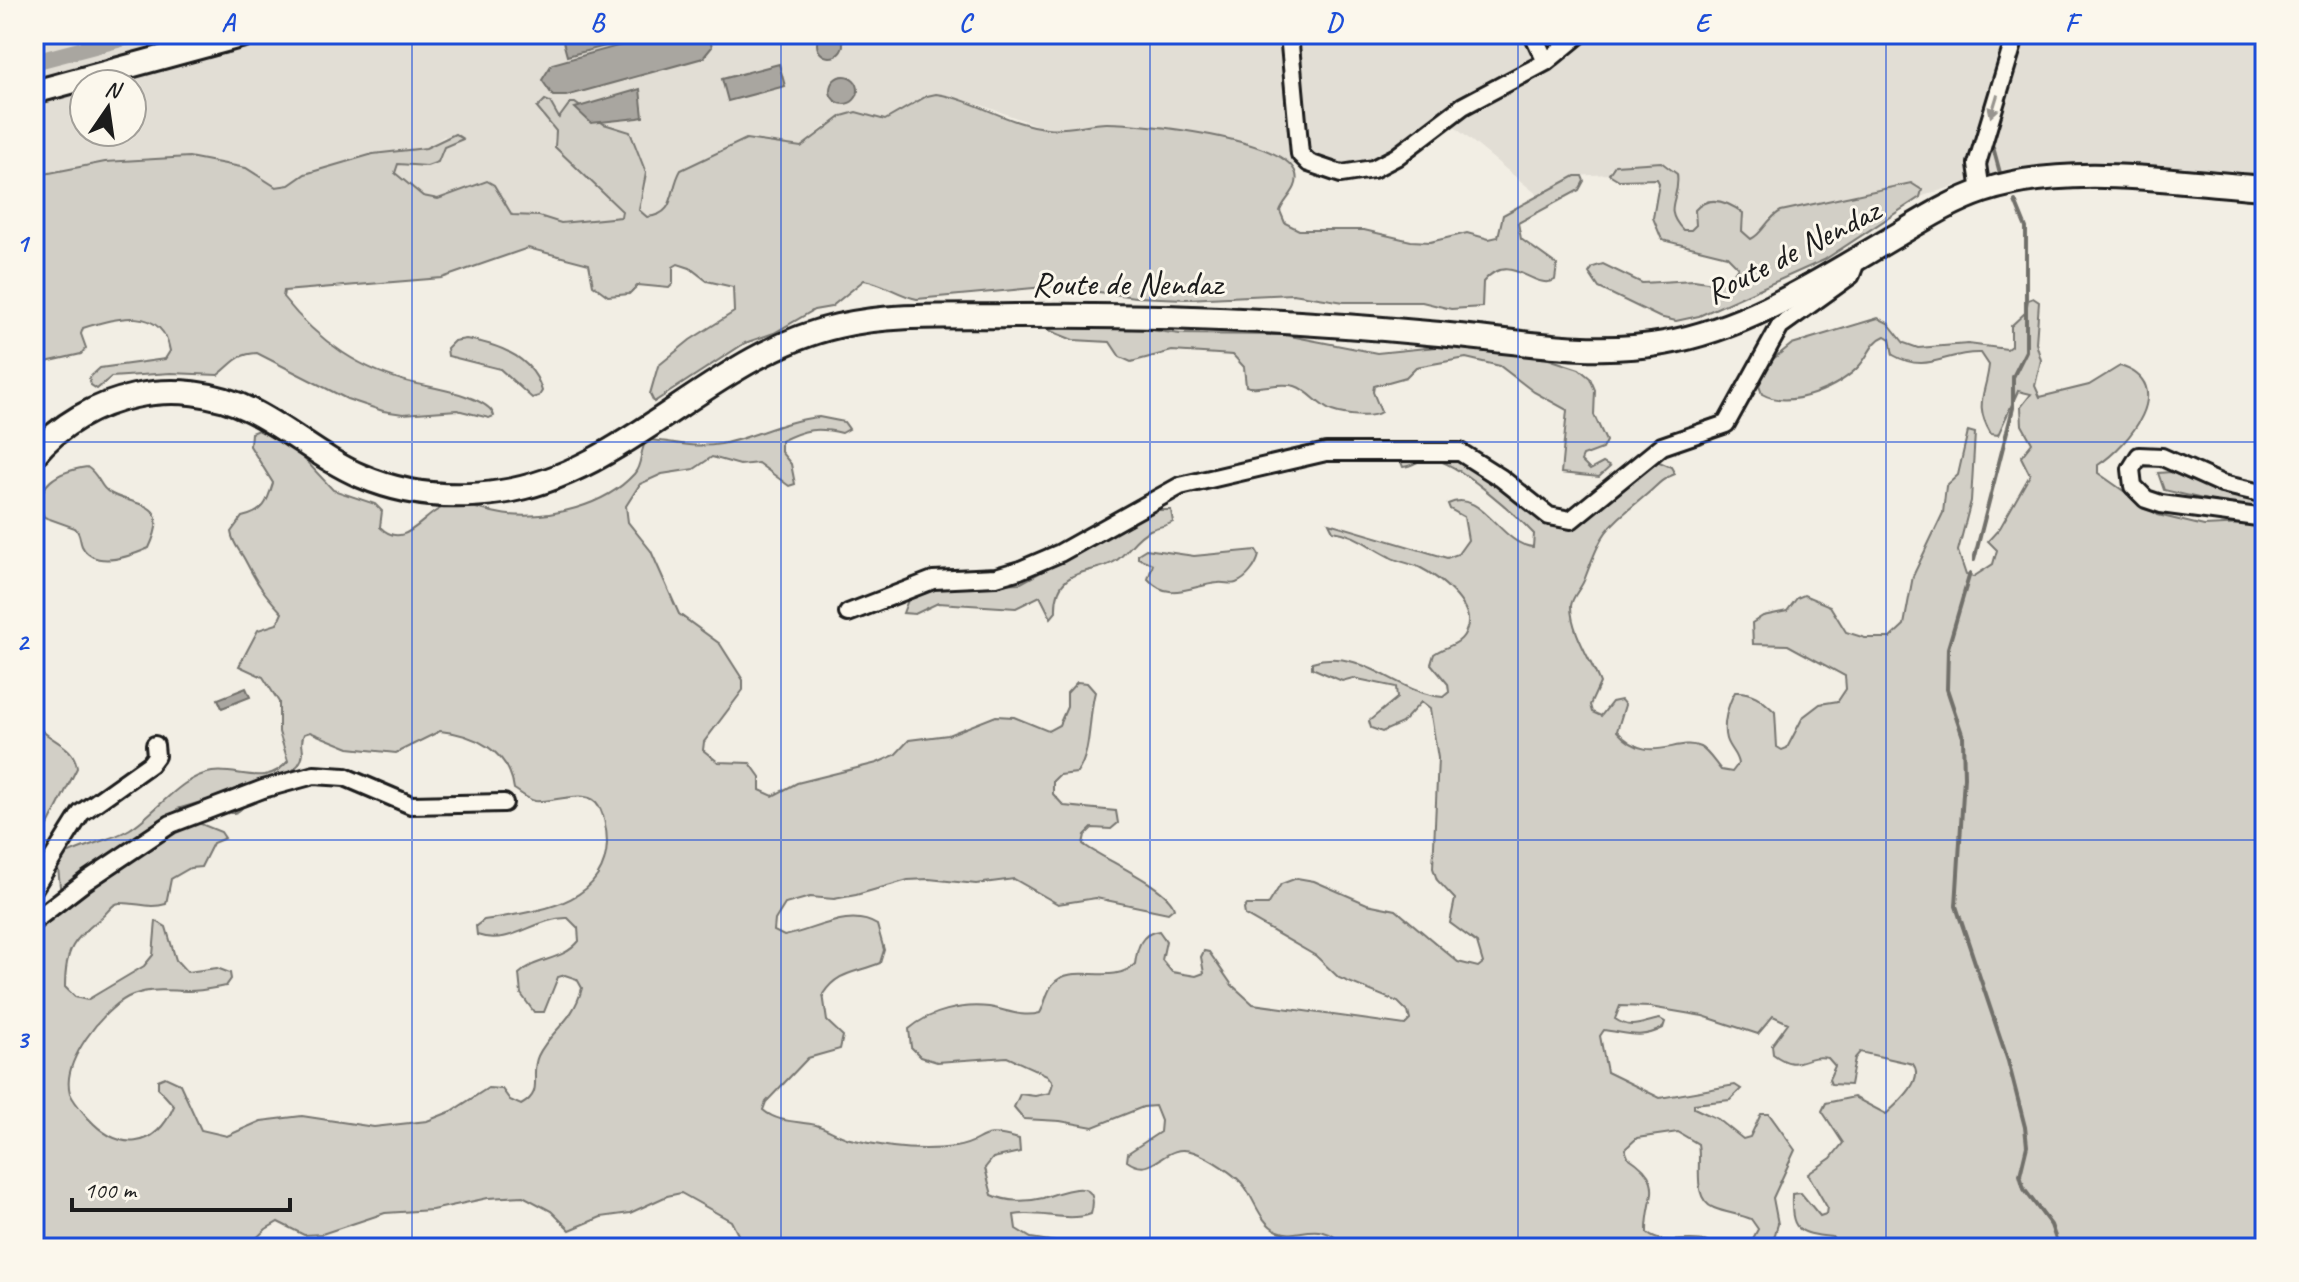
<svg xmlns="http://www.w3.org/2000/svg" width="2299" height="1282" font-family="Caveat,sans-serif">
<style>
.built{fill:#e2ded5;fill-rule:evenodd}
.green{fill:#d2cfc6;stroke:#777671;stroke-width:2;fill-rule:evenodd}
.water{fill:#a9a6a0;stroke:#716f6b;stroke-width:2}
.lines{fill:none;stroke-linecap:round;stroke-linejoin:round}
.stream{stroke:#716f6b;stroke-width:4}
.canal{stroke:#a9a6a0;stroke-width:16}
.street-casing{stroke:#1c1c1c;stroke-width:22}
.secondary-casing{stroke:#1c1c1c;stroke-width:28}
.street{stroke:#fbf7ec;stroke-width:16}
.secondary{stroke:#fbf7ec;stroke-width:22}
.oneway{fill:#97948e}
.grid{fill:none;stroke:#1d4ed8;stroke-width:2;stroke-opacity:0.55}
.labels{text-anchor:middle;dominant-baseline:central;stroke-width:6;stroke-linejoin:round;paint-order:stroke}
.street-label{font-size:34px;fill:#1c1c1c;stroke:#fbf7ec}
.neatline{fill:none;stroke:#1d4ed8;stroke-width:3}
.grid-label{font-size:26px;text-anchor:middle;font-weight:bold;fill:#1d4ed8}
</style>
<rect width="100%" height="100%" fill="#f2eee4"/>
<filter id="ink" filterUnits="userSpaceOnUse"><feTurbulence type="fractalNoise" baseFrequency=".0125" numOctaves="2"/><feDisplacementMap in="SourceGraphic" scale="16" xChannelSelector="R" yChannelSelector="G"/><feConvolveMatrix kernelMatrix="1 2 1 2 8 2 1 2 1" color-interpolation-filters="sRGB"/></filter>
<g filter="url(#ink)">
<path class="built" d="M34,34h2231v140l-137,-10 -73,-1 -45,5 -90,29 1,-7 -57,2 -83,19 -11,6 -12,19 -7,4 -9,-9 3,-12 -50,-9 1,15 -5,5h-8l-10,-10 -2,-10 6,-36 -8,-9 -8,-3 -51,6 -1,6 -34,2 -36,20 -88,-72 -70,46 -91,-5 -26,-15 -26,-7 -86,-18 -49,-2 -28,6 -31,-1 -63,-23 -54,-9 -42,24 -14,-5 -46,11 -24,21 -55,-8 -65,31 -14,40 -7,6 -13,1 -8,-7 7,-26 -35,-59 -44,-18 -8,11 -9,-16 -11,11 17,18 -3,11 69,69v6l-9,3 -52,4 -22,-8 -27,-1 -18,-30 -14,-2 -22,12 -20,4 -15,-3 -17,-11 -12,-12 4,-9 29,2 17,-19 14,-4 -14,-7 -18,12 -53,6 -68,20 -16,11 -13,2 -30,-19 -186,4 -26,4zM84,84h48v48h-48z"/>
<path class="green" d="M936,94c39,5 72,31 111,34 21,3 40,-5 60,-5 34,0 179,15 189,51 4,15 -12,25 -16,37l5,12 14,7h65l47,11 19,1 37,-9 22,6 9,-2 5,-22 72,-39h7l2,5 -5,9 -61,33 3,16 36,26 -2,15c-21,12 -45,-31 -72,2l-1,25 -31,2 -29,-7h-78l-51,-8 -107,5 -51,-2 -80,-11 -138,13c-20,-4 -33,-16 -53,-19l-33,27 -17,3 -40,23 -29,10 -91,59 -4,-8 8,-28 32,-26 44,-28 -1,-25 -26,-6 -17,-13 -12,-4 -5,3v17l-4,4 -31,-3 -9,9 -21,2 -15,-11 -4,-21 -61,-16 -86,30 -158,13 -1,6c36,45 78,74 134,87 18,4 73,13 77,32l-5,2 -32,-8 -54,4 -20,-3 -36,-12 -90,-46c-21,1 -24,11 -39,22l-47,-2 -60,4 -14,12 -6,-4 -2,-7 11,-10 65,-9 5,-8c-8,-46 -54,-34 -87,-23l-2,6 5,14 -5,6 -35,8 -12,11c0,-6 -1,-15 0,-21 4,-18 15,-19 0,-38v-138l71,-14 84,-5 57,11 30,19 13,-2 16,-11 68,-20 53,-6 29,-14 8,5 -19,8 -6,15 -11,4 -29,-2 -3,9 28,23 15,3 49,-18 7,4 18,30 27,1 22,7 60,-6 1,-6 -67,-64 1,-16 -19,-23 8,-8 5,2 9,16 11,-15h5l29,21 26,8 16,41 -7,37 8,7c30,-2 22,-27 34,-47l65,-31 55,8 41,-31 14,-4 29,8 42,-24z
M1661,162l16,12c4,26 -16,33 6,56h8l5,-5 -1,-15c14,-16 33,-8 48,3l-1,18 9,8c12,-5 16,-21 30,-28l130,-28 11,7 -2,7 -96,63 -125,56 -23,5 -17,-4 -60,-29 -10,-15 4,-6 10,-3 39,19 52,-3 26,4 8,-3 10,-14 -11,-11 -65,-16 -9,-22 6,-35 -2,-4 -38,1 -10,-6 6,-9z
M2033,298l6,4 -3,41 5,17 -6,26 5,11 49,-12 31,-19c59,18 8,80 -22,99v8l60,42 46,11 61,-3v725h-422l-11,-11c-36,-4 -41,-7 -40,-43l9,-1 19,23 6,-2 1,-7 -19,-33 23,-16 12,-15 -21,-32 4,-8 28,-6 32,17c13,-12 39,-34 27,-50l-53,-12 -5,6 -5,27 -19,-1 -2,-5 6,-13 -7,-8c-26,-5 -28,16 -55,-4l-1,-9 16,-22 -15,-7 -15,18 -55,-18 -53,-9 -30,-1 -5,13c18,12 26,3 45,0l5,3 -2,6c-23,12 -36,5 -59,2l-4,6 7,36 53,26 75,-13 6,4 -11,11 -36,4v4l24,11 25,20 7,-2 11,-23h8l26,36 -22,48 5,26 -7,24h-23l10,-19 -7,-10c-12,-5 -25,-6 -37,-11 -23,-9 -12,-45 -16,-64l-20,-12 -41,6 -12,11 3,8c40,26 18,39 19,76 18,17 50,-3 71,15h-371c-30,-33 -47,-7 -69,-17 -17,-7 -23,-30 -33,-44 -8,-12 -37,-30 -51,-35 -32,-11 -39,29 -67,9l1,-8 32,-21 1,-11 -6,-15 -12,1 -50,20 -33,-6 -36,-2 -10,-12 6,-13 15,2 15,-3 3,-10 -6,-8 -40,-18 -70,5 -16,-5 -10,-10 -2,-18c21,-18 53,-25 80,-22 18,3 33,11 51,6 6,-10 5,-19 13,-29 19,-23 59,3 82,-20 2,-15 5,-31 24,-33l7,10 -4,19 10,12 24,4 8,-3 -3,-16 3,-6 5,1 23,33 21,19 152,21 5,-5 -2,-8 -10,-10 -59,-24 -23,-22 -71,-41 -1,-6 3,-4h21l13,-21 16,-6 17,3 53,23 29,6 62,52 20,5 5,-4 -6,-20 -27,-20 5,-24 -18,-19 -4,-12 5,-110 -8,-49 -9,-7 -19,21 -20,9 -11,-4 -2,-7 28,-23 -1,-11 -43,-9 -11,3 -30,-13v-6c49,-16 86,32 131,35l6,-5 -1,-8 -17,-20 3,-10c12,-9 28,-8 33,-26 8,-23 -30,-52 -48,-61 -9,-4 -20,-5 -29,-10 -21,-10 -34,-23 -57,-26l-4,-8 118,35 11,-4 10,-14 -4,-23 -14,-8 -2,-5c34,-17 52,41 85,43l1,-13c-19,-20 -76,-72 -102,-75 -13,-1 -17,7 -29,8l-2,-5 5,-7c13,-1 31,-4 44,-1 42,10 73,70 114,74l93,-67 14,6 4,7c-14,5 -18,12 -29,21 -41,34 -42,33 -61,83 -3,10 -13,18 -14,28 0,26 20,54 29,77l-10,22 2,7 9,4 11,-14 9,-2 4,5 -8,26c32,37 60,5 83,16 8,4 15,16 21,23l11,2 6,-8c-1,-10 -9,-15 -12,-25 -4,-14 2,-35 9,-47 18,-1 27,8 40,20l2,35 5,3 5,-2 16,-31 17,-13 18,-3 8,-12 -1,-13 -57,-31 -35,-1 -1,-21 11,-7 24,-5 10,-13 7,-3 26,11 16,26 19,6h25l14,-13 9,-49 30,-63 3,-27 12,-11 10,-44 7,2 -4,68 -13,50 8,24 7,2 20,-13 4,-14 -9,-9 12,-13 30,-53 -9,-18 11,-14 -10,-18 -1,-18 10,-13 -13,-3 -20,44 -7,-1c-18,-31 -5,-39 -2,-69l-8,-12c-35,-2 -53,22 -88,2l-3,-16 -5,-3c-13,5 -16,19 -25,29 -19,22 -70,45 -98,29l-5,-14 6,-13 29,-23 86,-26 10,5 16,20 14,5 50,-4 39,5 4,-3v-20l15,-14 2,-12z
M1076,326h44l60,8 105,1 92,18 79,-8 68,6 55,18 11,9 5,12 -1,25 12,26 -4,8 -19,7 -2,5 9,9 13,-7 7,4 -11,10 -38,-4 6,-63 -33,-18 -34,-26 -34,-8 -50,9 -10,10 -32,9 -1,6 8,20c-10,7 -37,3 -49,-1 -13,-5 -22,-20 -37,-25 -18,-5 -36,5 -49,0l-2,-19 -11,-12 -61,-4 -41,11 -11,-5 -10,-15 -37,-2 -25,-10 2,-3z
M466,339c31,5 67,17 76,52l-3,5 -7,2 -32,-29 -52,-13 -1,-8 7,-7z
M819,417l25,5 5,7 -7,4c-25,-6 -37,-4 -61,8v11l10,12 4,20 -6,2 -31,-23 -18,2 -28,-8 -18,12 -32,5 -22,10 -14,22 2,16 23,29 28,63 41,30 23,36v10l-39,52 -1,8 15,12 32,1 10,14v13l13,6 24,-13 80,-20 18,-8 14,-15 39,-5 48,-19 18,1 34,14 11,-6 8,-18v-14l10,-11 10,1 8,9c-7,26 -3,60 -18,81l-18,2 -6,6v13l11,12 52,5 2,12 -7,6 -19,-1 -7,7 -2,9c19,15 86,43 91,64l-6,5 -72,-15 -38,6 -44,-25 -38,5 -47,-5 -21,1 -52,15 -22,4 -24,-2 -25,7 -10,16 -1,11 10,5c30,-5 65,-29 93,-11l7,25 -4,13c-24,10 -42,8 -57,31l4,27 16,15 -3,13 -32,9 -42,44 -3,8c15,13 35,11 53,15 11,3 22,11 34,14 33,8 71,13 105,8 31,-4 21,-21 64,-8l1,13 -27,6 -8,10 7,27c15,7 35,7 51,3 19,-6 59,-24 48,16 -25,9 -51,-4 -77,1l2,14 15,9 25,4 131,6h-442l-14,-27 -50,-28 -14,3 -37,17 -29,4 -31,13 -19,-19 -28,-15 -35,2 -56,12 -47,3 -63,21 -18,1 -26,-13 -12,7 -20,19h-212v-326l28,-17 -4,-37 3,-10c14,-11 49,-17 69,-29 25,-15 51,-53 82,-57 27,-4 54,16 76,-11l-9,-29v-30l-16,-25 -24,-11 19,-36 19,-6 5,-11c-19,-21 -24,-28 -37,-53 -5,-10 -12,-15 -14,-28l11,-15c22,-5 25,-14 31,-34l-23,-37 1,-13 7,-3 37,19 38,41 42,14 7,7 -2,16c26,26 44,-17 68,-21 20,-3 41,7 61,9 41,4 96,-9 125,-41 9,-10 5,-24 13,-34 28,1 45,9 74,4 34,-7 64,-24 98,-27zM440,731c33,3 70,20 74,58 7,4 13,10 21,12 16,2 49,-12 61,1 8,9 11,29 11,41 -2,64 -74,68 -123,77l-8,6 1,9c34,12 58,-18 91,-17l10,10 1,13c-17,21 -43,16 -60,33l2,20 13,18h10l14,-35 7,-2 12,4 5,9c-9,35 -32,42 -44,68 -9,20 7,36 -17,49l-11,-5 -8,-11 -14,-1 -36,23 -25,10 -53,6 -72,-11 -41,5 -34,15 -26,-6 -21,-46 -15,-7 -7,3v8l16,18c-19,44 -55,46 -86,12 -6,-7 -15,-17 -18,-25 -9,-31 33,-83 58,-96 20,-10 40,-6 61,-6 12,0 25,-3 37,-5l5,-7 -1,-6 -13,-5 -30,4 -11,-12 -10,-33 -10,-6 -3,34 -9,11 -57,34 -12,-3 -10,-10c0,-40 9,-47 37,-70 7,-6 11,-15 20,-14 17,0 27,6 44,1l5,-25 19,-11 11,-1 12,-24 12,-5 -4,-6 -45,-18 1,-5 27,-8c26,16 37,20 48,-12 17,-7 49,-14 51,-36 0,-8 -3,-11 1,-19l6,-2 39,16 47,5z
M87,467c13,8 12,21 25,27 29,14 59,7 37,54 -18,8 -55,22 -67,-2 -3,-7 -1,-12 -7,-18l-31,-11c-13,-33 16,-46 43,-50z
M2171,472l47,20 47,8v9l-28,-2 -73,-17 -6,-17z
M1155,510h16l2,12c-8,5 -15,4 -23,8 -14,6 -22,22 -33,30 -21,16 -63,3 -61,52l-5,6 -11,-22 -24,12 -78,-5 -23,11 -12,-1 5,-13 30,-14 83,-3z
M1146,549l48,7 62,-6 3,5c-2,10 -12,24 -23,28 -5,2 -12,-1 -18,0 -26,2 -49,20 -70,-4l5,-15 -15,-6v-4z
M34,721c12,21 40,21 43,47l-43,85z"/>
<path class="water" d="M817 44a13 13 0 1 1 26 0a13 13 0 1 1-26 0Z
M561,34h90l-84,22z
M661,34h48l3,13 -9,11 -137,38h-13l-11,-16 10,-16z
M779,64l6,22 -57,15 -6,-22z
M830 90a14 14 0 1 1 28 0a14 14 0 1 1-28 0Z
M640,89l3,28 -5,1 -47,5 -16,-15z
M246,688l4,9 -28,11 -4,-9z"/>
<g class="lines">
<path class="stream" d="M1993,147l7,26
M1974,560l39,-152v-31l13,-26v-123l-11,-27
M1970,573l-22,75 -1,41 16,48 1,40 -8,129 52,155 17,66 2,19 -7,29 4,14 27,36 8,23"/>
<path class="canal" d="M34,62l106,-28"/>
<defs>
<path id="street" d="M1289,34l11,120 9,9 32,11 32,-5 23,-12 67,-51 83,-44 34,-28
M1533,34l13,28
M1981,192l-4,-28 39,-130
M2265,494l-43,-10 -60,-27 -23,-1 -8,13 2,17 13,13 15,5 104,14
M848,613l85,-33 63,-3 24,-7 40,-17 120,-67 146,-34h134l41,26 48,38 22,4 91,-74 64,-22 54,-98 71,-51 3,-8 -3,-6
M34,888l47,-75 69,-49 6,-8 -1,-11
M34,921l52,-40 85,-57 92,-35 51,-14 31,2 66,28 93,-2"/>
<path id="secondary" d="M34,92l214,-58
M34,455c51,-61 144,-81 216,-45 39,19 71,49 111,66 44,19 93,23 140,16 126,-19 212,-138 337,-166 57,-13 118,-9 177,-10 140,-2 273,4 413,17 77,6 159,24 236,10 86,-15 161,-66 235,-109 27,-16 54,-33 84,-43 90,-29 190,-9 282,-3"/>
</defs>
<use href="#street" class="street-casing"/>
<use href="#secondary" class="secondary-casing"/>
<use href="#street" class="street"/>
<use href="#secondary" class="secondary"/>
</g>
<defs><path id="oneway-solid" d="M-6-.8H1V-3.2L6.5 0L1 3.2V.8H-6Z" transform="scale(2)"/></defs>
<use class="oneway" href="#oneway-solid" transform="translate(1994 106) rotate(107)"/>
</g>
<path class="grid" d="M412,34v1214M781,34v1214M1150,34v1214M1518,34v1214M1886,34v1214M34,442h2231M34,840h2231"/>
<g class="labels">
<g class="street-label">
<text transform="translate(1792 251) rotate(-27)">Route de Nendaz</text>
<text x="1127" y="283">Route de Nendaz</text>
</g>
</g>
<rect width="2299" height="1282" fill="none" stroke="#fbf7ec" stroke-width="88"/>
<g transform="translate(108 108) rotate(13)"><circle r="38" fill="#fbf7ec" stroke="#a29f99" stroke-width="2"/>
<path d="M0-6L14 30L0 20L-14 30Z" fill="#1c1c1c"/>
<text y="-12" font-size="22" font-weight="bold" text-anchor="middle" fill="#1c1c1c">N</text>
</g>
<path d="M72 1198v12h218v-12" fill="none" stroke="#1c1c1c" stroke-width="4"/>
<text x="84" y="1198" font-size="24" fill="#1c1c1c" stroke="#fbf7ec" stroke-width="6" paint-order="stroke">100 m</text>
<rect x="44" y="44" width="2211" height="1194" class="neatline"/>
<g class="grid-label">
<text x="228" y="31">A</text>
<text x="597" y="31">B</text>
<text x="965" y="31">C</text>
<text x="1334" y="31">D</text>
<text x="1702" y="31">E</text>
<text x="2071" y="31">F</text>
<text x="22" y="252">1</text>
<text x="22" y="650">2</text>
<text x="22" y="1048">3</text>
</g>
</svg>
